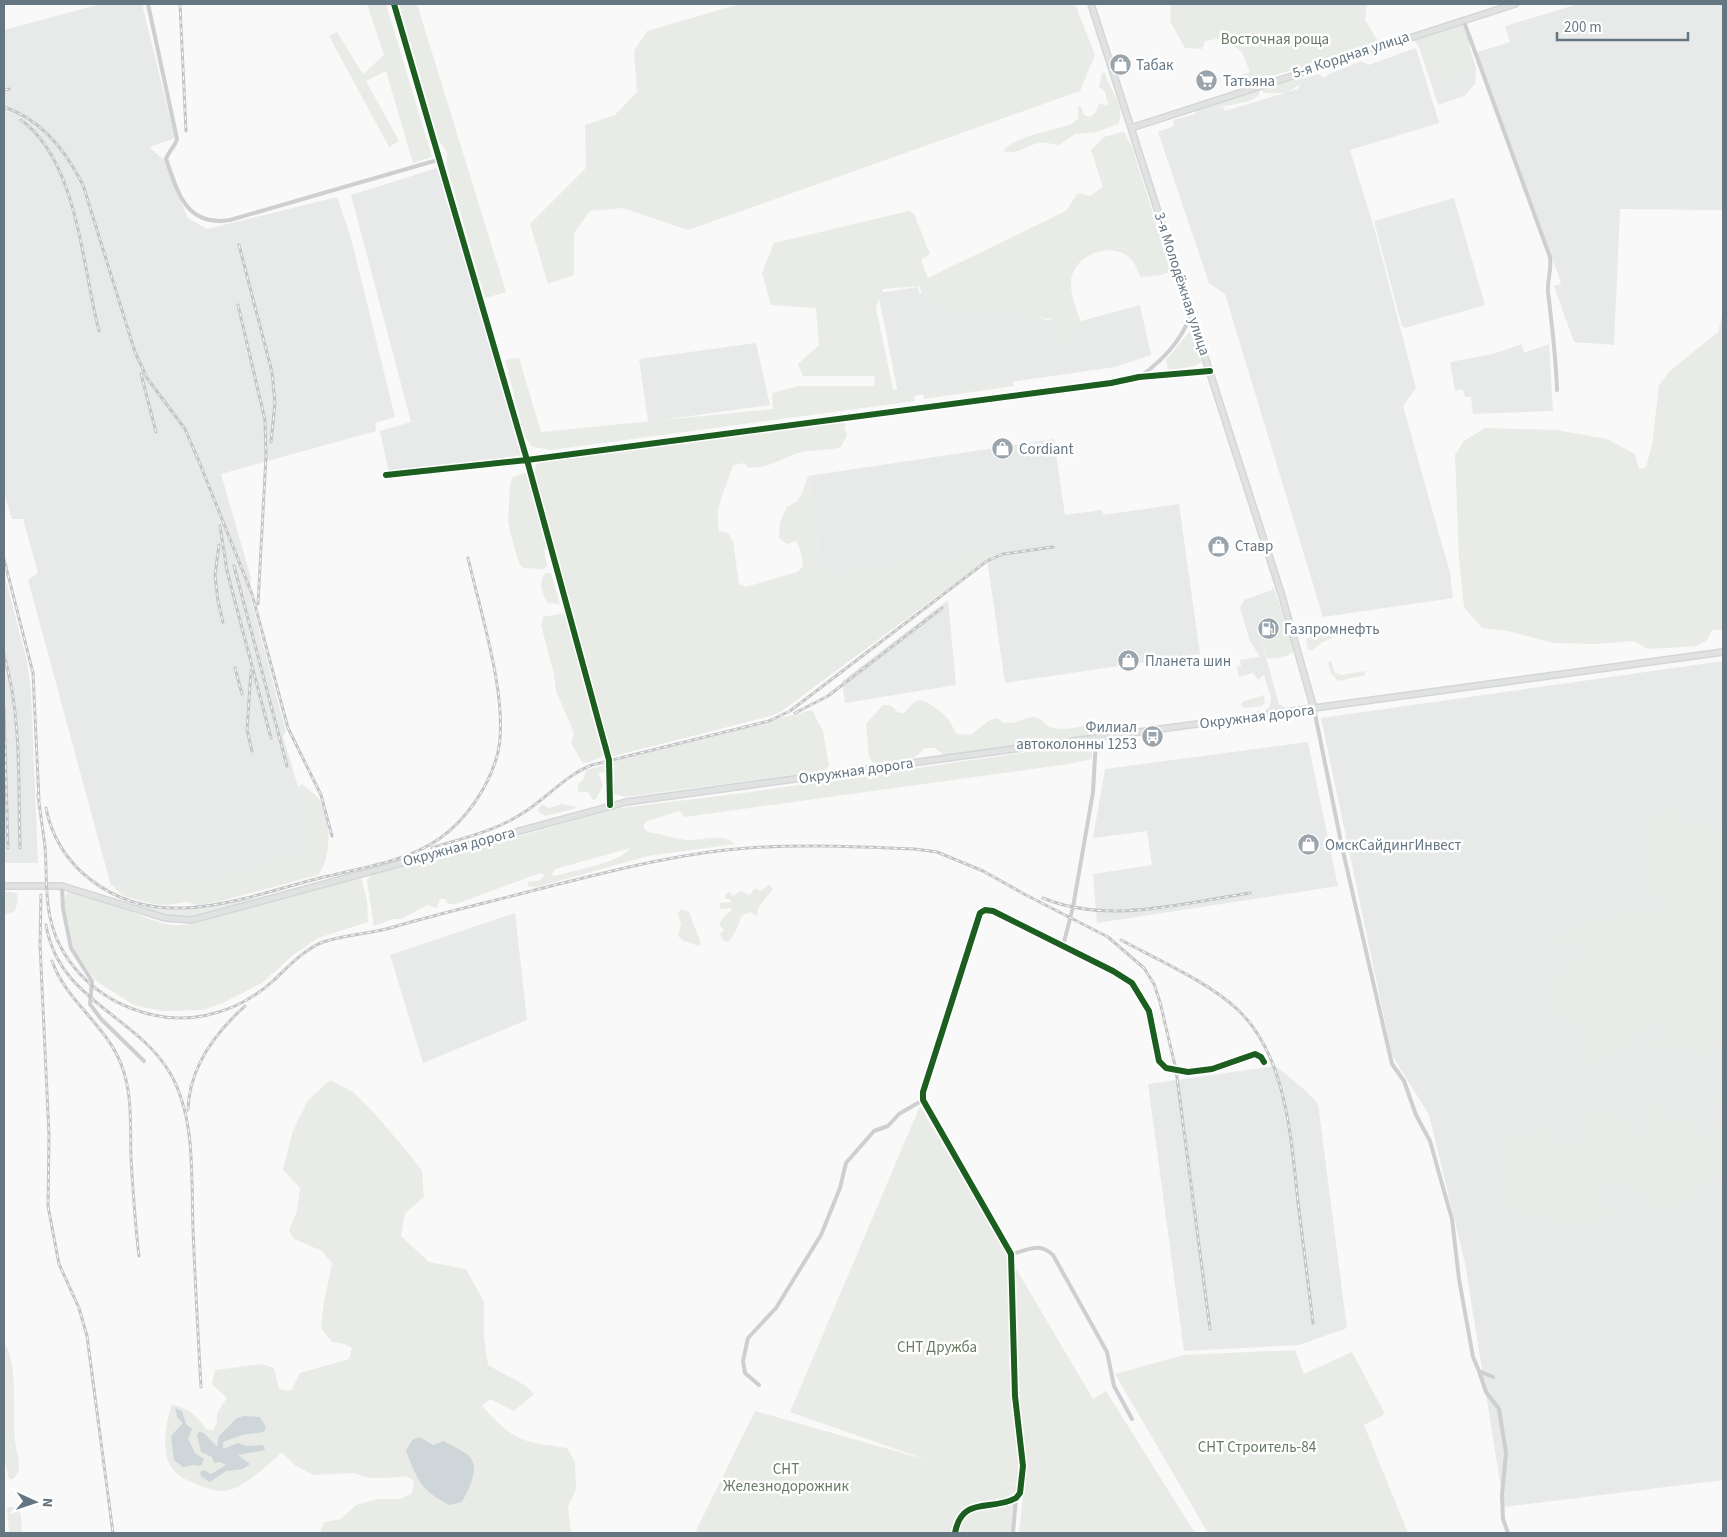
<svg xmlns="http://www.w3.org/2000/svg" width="1727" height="1537" font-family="'Source Sans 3',sans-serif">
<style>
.built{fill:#e8e9e9}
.green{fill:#e8ebe6;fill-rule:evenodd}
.water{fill:#ced6d9}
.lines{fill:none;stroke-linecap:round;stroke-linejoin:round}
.secondary-casing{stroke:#d5d6d7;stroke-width:8}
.street{stroke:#cecfd0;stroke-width:4}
.secondary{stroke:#e1e2e2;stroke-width:5}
.rail-casing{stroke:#c3c5c6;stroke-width:3}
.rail{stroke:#fff;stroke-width:1;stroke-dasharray:4;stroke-linecap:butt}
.cycleway-casing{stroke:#fff;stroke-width:9}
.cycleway{stroke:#1b5e20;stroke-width:6}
.labels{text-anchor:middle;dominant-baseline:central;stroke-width:5;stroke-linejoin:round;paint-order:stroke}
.park-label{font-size:15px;fill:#687a64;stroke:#fff}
.street-label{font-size:15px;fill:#657683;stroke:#fff}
.poi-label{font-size:15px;fill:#657683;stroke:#fff;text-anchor:start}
</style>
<rect width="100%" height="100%" fill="#f9f9f9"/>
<path class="built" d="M101,4h41l33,134 -26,9 15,13 24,58 19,11 130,-32 14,41 44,179 -20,6 1,8 -155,43 30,104 -1,18 36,136 -3,4 39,132 -34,10 -177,8 -83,-306 10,-7 -15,-54h-11l-8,-26v-463z
M1578,4h145v206l-103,-1 -6,136 -40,-3 -20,-56 7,-2 -2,-7 -82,-225 33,-10 -5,-16z
M1462,23l14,45 -1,16 -11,12 -26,9 -19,-58 -6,-8z
M1416,48l23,75 -89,27 25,81 41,157 -13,18 47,167 3,25 -130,19 -98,-323 -16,-11 -51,-151 16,-6 -1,-6 50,-13 2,4 73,-22 4,-10 17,-5 5,4 5,-4 33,-13 6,4z
M437,168l86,287 -134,18 -9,-42 31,-9 -60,-227z
M1454,198l31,107 -80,23 -3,-2 -28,-105z
M918,287l1,6 30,7 103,21v-4l29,4 59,-16 11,50 -36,12 -216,31 -21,-105z
M756,343l14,62 -122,17 -9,-63z
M1522,344l2,9 25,-9 4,67 -80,3 -2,-17h-6l-2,-8 -8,2 -5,-29 43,-8z
M1054,439l11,76 37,-5 1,5 76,-11 21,150 -195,29 -19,-131 -163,23 -15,-99z
M4,572l23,90 4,29 7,172h-34z
M1273,586l4,11 -2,-1 -4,4 3,19 -2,3 3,9 -13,12 17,61 7,4 -21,3 5,-5 1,-8 -7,-23 -6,5 -5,-7 -14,4 -2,-10 4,-1 -1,-6 20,-3 -10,-16 -10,-33 4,-8 28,-10z
M948,600l8,85 -111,18 -3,-22z
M1723,661v819l-219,27 -39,-244 -36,-148 -37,-60 -71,-337z
M1308,742l30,144 -241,37 -4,-49 59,-9 -5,-34 -54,7 12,-69z
M515,913l12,107 -104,43 -33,-108z
M1276,1066l30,25 12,13 29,224 -48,17 -115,6 -36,-267z"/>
<path class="green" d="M367,4h19l46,153 -19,6 -27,-92 -20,10 33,60 -10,6 -60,-111 8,-4 26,42 21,-19z
M399,4h18l89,288 -21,6 -39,-135 1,-11 -8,-11 -3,-10z
M740,4h335l20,51 -15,36 -392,139 -65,-22 -33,3 -16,22v42l-26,9 -18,-60 56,-56 -1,-43 30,-10 22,-23 -3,-41 13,-20z
M1171,4h196l-2,16 14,23 -139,43 -5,-9 15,-5 -8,-20 -20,-14 -17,3 -3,8 -17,-1 -15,-27z
M1462,23c16,22 7,55 -23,57 -11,-9 -17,-34 -13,-48z
M1102,73h3c4,17 22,34 13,51l-22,8 -21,2 -16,11c-8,-1 -13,-3 -20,-2 -13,2 -22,13 -35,8 4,-12 52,-22 65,-26 3,-1 6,-4 9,-6v-13l3,1 3,8 6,2 6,-5 3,-8 9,1 -3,-14 -6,-4z
M1292,77h10v6l-16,10h-23l-1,-6z
M1256,90l4,2c-6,16 -41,9 -51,21l-15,2 5,-9 18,-6 21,-2 8,-6z
M1122,132l3,1 7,14 39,124 -10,4 -20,2c-4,-7 -6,-15 -12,-20 -19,-16 -55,-2 -58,23 -1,15 6,31 11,45l-14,16h-9l-9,-22 -126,-13 -4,-20 -37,3 -7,19 17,81 21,5 1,7 -364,49 -19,-3 -8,-12 -19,-75 14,-2 22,74 232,-23 -1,-16 27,-7h75l1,-10h-72l-5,-12 21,-19 -3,-37 -45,-3 -9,-32 12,-30 135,-32 5,3 16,40 -9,6 7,18 138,-67 12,-18 12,3 13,-9 -12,-37 13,-13z
M1723,312v322l-2,-4h-9l-5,10 -10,6 -49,3 -14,-8 -39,3 -41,-1 -46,-12 -26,-3 -18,-21 -5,-48 -4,-104 9,-14 21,-13 71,2 51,9 28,15 4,15 7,-2 6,-22 7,-60 11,-14 48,-39z
M1190,331l4,2 8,28 -7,5 -25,4 -2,-1 -2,-9z
M1013,381l1,5 -90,13 -1,-6z
M835,421l11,3 -2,2 3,9 -6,12c-14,5 -32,1 -46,7 -16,6 -30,16 -48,13l-2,-4 -12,2c-7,24 -19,40 -14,66l9,2 5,9 6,42 7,3 51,-15 6,-6 -3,-17 -4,-8 -9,3 -8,-6 1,-16 7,-15 10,-6 5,-8 6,-17 15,99 163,-23 1,7 -205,152 -11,5 -161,41 -76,-285 3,-10 13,-4z
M527,472l21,76 -4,2 3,15 -3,4 -20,-1 -4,-3c-3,-7 -12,-39 -12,-46 1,-6 1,-39 5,-42 3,-2 11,-3 14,-5z
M545,573h6l9,31 -12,-1c-6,-9 -10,-21 -3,-30z
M1273,596l4,1 17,54c-5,6 -20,9 -27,7l-5,-15 8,-7 -1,-3 6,-3 -3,-8 2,-3 -3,-19z
M565,613l38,143 -16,7 -5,-1 -11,-19 3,-10 -18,-42 -2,-17 -13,-49 2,-8z
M1330,625l10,6v3l-19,9 -8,7h-5l-2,-11 21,-8z
M1331,661l4,12 7,2 23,-4v4l-27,6 -8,-9 -2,-9z
M1264,695l1,8 -3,3 -17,2 -4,-2 1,-4z
M920,700c11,3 21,11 28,19 4,5 5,10 9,15l14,1 17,-14 10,-3 4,4c12,3 19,-3 31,-5 9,-1 12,10 20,11 14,3 30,-2 44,-6l5,9 -6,3 -151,21 -11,-7h-10c-10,17 -32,13 -51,15l-4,-6 -3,-33 17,-19h7l9,8h5l10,-11z
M812,710l11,21 6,35 -6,5 -198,26 -13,-4 3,-14 -2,-18z
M1084,744l5,1 3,7v7l-23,5 -385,53 -4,-6 -33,10 -4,5c3,7 9,7 16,8 9,2 18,5 27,6 15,1 38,-8 49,4l-87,12 -111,31 -10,-1 2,-5c6,1 13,0 16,-6l-5,-2 -84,31h-8l-3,-5h-5l-3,9 -10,-3 -26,14h-8l-19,7 -7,-45 4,-6 153,-40 89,-26 130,-16zM630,848c-7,14 -58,23 -76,28l-2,-2 3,-5z
M604,765l2,7 -8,1 5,12 -7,14 -3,1 -5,-8h-10v-8l5,-4 3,-10z
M302,784c5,5 11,8 15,13 15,17 15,62 1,78l-97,26 -23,4 -11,-3 -20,3 -14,-1 -30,-8 -9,-8 1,-2 28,-4 9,-6 19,7 49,-5 15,-9 20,3 3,-6 52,-14 1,-14 -13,-50z
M542,804l7,4 13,-4 15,3 -3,2 -29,7 -8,-6z
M1676,810l19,18 28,-1v222l-3,-6 -16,12 -23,-6 -25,1 -11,-4 9,-8 13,-7 -6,-9 -22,10 -17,19 -34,15 -9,-4 1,-34 -27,-21 4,-31 25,-20v-12l-12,-2 -22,7 -8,-4c33,-19 78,-38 116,-29l5,-7 -5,-9 2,-9 -11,-2c-1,-22 -9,-61 14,-76 3,-2 11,-2 15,-3z
M361,878l6,22 1,22 -50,16 -25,17 -31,28 -41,21 -19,6 -40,1 -28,-6 -38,-24 -22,-30 -10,-50 3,-8c15,-4 77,26 99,31 8,2 18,1 26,0z
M769,885l4,4 -15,19 -1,9 -6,-5 -10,4c-2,9 -6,18 -13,26l-4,-1 -4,-7 4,-4 -5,-6 6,-9 7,-5 -2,-2 -10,1v-6l11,-1 -1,-3h-5l1,-5 3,-2 4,4 7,-5 10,4 5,-7 5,3z
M4,891l13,2 1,7 -3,11 -11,4z
M254,897l1,3c-25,7 -56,20 -82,16 -13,-2 -26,-7 -38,-11 47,8 73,4 119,-8z
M681,909l8,3 12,32 -2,2 -15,-5 -6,-5 3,-12 -3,-10z
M330,1080l23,12 22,22 35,41 12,16 2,26 -19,16 -4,23 28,26 37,7 18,33v35l4,28 38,21 8,8 -20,17 -24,-12 -8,7c32,35 39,36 85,42l8,14 1,27 -8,18 3,26h-251l4,-11 17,-3 15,-14 22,-6h22l12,-6 2,-12 -8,-5 -17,2h-20l-15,-5 -41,2 -17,-9 -14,-14c-11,11 -38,35 -53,38 -9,3 -25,-2 -33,-6 -8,-3 -20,-9 -25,-17 -10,-16 -5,-46 1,-63 15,4 25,11 34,25l7,2 4,-8v-10l10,-15 -15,-14 3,-14 46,-6 13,4 5,21 12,2 9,-18 49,-14 3,-11 -7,-4 -13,-2 -11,-14 2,-20 9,-45 -10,-12 -28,-12 -5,-9 8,-19 3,-23 -17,-18 9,-37 16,-33z
M1723,1082v102l-6,-4c-18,4 -17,12 -29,23 -11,9 -30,8 -42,5l-10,-25c-18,-8 -26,-4 -39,9v10l13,12 -13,6 -41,4 -11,-11 -11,9c-6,-3 -16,-5 -20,-10 -24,-25 -20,-55 -3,-82l21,5 20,-6 11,20 11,-2 6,-12 4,-18 17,-7 17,3 15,20 15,4 10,7c1,-17 -13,-25 -13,-41h9l16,19 2,7 6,-1 7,-15 7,7 -4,15 3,5c14,1 25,-12 26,-26 0,-6 -3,-14 -3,-20l6,-5z
M920,1106l173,293 13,-8 89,142h-176l5,-46 -27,-7 20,6 -5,47h-317l60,-122 175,50 -140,-49z
M4,1343c15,21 8,70 11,95 0,9 4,18 4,27 0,6 -2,10 -6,14h-4l-5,-21z
M1295,1350l9,24 48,-22 33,62 -21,11 44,108h-200l-93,-159 69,-19z
M10,1507h6l5,7 1,19 -13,-1 -2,-24z"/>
<path class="water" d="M175,1408l7,3 4,13 6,5 -4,10 7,14 9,6 -3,7 -7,-1 -11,2 -9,-7 -3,-24 12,-13 -6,-6z
M244,1416l16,1 6,10 -2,5 -22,3 -19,7v7l15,-6 8,3 17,-1 2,5 -27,5 12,9 -7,5 -17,2 -16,11 -9,-6 -1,-4 4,-2 7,4 15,-9 -6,-3 -6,1 -2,-6 -11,-5 -4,-17 2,-3 5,1 13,14 2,-11 18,-18z
M419,1437l14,8 11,-4c7,5 17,8 24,14 14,12 0,35 -6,47l-13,3c-29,-16 -31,-24 -43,-54l6,-11z"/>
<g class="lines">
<defs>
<path id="secondary" d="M1091,4l190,589 33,116
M1131,128l384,-124
M4,886h58l103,32 27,2 434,-118 1097,-150"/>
</defs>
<use href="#secondary" class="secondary-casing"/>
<path class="street" d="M148,4l29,135c-2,8 -8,11 -11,20 12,34 20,68 64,61l211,-61
M394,4l133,456 82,300 1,45
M1463,19l87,238c2,12 -3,23 -2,35 4,33 8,65 9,98
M1141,376c23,-17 39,-34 50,-61
M386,475l141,-15 584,-77 28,-6 71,-6
M1314,709l28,138 50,217 12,17 12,34 14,26 14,50 8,28 7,60 14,78 6,14 14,6
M62,886l1,22 8,40 21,33 -2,23 11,15 43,42
M1063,946l10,-39 20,-115 3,-53
M1011,1254c17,-3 27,-13 42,1l54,97 7,34 18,33
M1479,1371l7,21 13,17 7,44 -4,42 1,24 5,14
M759,1385l-14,-12 -2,-12 5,-23 28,-30 45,-73 19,-47 6,-25 28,-32 14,-5 11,-12 24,-14
M955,1533c7,-38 36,-21 61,-35l4,-5 3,-27 -8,-70 -4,-142 -88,-154v-8l57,-179 5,-3 8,1 120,60 19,12 17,28 10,50 7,7 22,4 24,-3 43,-15 6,3 3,5
M1013,1533l3,-35"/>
<use href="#secondary" class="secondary"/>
<defs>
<path id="rail" d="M180,4l6,127
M4,90l5,-1
M4,107c37,12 62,44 79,78l52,167 12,26 38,51 13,30 54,135 36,134 33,67 11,41
M21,120c57,41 61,147 78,211
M239,245l33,127 3,31 -4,39
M238,305l27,115 1,36 -8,148
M141,374l15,58
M220,526l7,45 44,167
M219,545l-4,30 3,26 5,21
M4,559l29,114 6,127
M234,566l53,200
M4,655c18,62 14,129 16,193
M235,668l7,26
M251,671l-4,59 5,21
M4,709l4,139
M795,713l33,-17 114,-88
M38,794c2,18 5,36 7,53 2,23 0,48 5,70 9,43 42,77 83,92 49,19 101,7 140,-28 15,-14 30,-31 50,-39 23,-8 50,-8 74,-16 48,-14 97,-25 146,-38 68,-17 135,-35 205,-40 56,-4 112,-1 167,1l22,3 46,19 43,24 82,42 36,31 10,16 6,18 16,68 34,259
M46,808c5,28 22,55 45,72 70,54 153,17 229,-2 39,-10 86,-16 119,-39 27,-19 49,-51 58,-83 14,-50 -17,-146 -29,-198
M432,848c31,-10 67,-18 94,-37 23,-15 40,-36 66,-46l177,-44 21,-10 197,-150 16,-7 50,-7
M41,895l-1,49 9,191 -1,71 11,58 20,44 8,28 26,197
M1043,898c64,27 141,5 207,-5
M46,925c13,76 90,90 124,148 26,45 21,104 23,155 2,53 5,106 8,159
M1121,940c35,19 88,42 117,70 49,46 53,130 60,192 5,40 10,81 15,121
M52,961c14,40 54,64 69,103 12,30 9,63 10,94 2,33 4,66 8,98
M188,1110c1,-42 27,-77 57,-104"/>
</defs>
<use href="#rail" class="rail-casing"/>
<use href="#rail" class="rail"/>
<defs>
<path id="cycleway" d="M394,4l133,456 82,300 1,45
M386,475l141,-15 584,-77 28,-6 71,-6
M955,1533c7,-38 36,-21 61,-35l4,-5 3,-27 -8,-70 -4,-142 -88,-154v-8l57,-179 5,-3 8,1 120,60 19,12 17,28 10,50 7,7 22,4 24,-3 43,-15 6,3 3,5"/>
</defs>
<use href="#cycleway" class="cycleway-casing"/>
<use href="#cycleway" class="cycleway"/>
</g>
<defs>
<symbol id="shop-disc" viewBox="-11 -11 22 22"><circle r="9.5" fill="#99a4ac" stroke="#fff"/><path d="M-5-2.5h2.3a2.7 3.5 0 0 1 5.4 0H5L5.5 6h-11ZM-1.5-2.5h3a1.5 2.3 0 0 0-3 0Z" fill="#fff"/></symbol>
<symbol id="supermarket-disc" viewBox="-11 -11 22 22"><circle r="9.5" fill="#99a4ac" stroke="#fff"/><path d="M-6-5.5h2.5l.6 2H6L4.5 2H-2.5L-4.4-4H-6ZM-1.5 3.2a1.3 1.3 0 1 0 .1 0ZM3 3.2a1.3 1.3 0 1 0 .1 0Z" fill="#fff"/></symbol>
<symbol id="fuel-disc" viewBox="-11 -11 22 22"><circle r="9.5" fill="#99a4ac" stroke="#fff"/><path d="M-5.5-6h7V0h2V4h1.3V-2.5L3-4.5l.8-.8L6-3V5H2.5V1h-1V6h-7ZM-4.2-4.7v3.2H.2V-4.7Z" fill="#fff"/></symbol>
<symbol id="bus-disc" viewBox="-11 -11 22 22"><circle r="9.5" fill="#99a4ac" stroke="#fff"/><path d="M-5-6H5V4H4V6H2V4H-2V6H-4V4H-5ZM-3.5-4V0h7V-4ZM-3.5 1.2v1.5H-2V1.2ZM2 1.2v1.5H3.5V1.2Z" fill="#fff"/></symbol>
</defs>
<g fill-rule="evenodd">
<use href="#shop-disc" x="1108" y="52" width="25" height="25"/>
<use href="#supermarket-disc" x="1194" y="68" width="25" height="25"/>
<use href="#shop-disc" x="990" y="436" width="25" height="25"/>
<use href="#shop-disc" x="1206" y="534" width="25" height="25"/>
<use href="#fuel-disc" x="1256" y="616" width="25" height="25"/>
<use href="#shop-disc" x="1116" y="648" width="25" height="25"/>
<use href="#bus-disc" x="1140" y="724" width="25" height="25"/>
<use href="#shop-disc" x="1296" y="832" width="25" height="25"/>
</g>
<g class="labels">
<g class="park-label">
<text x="1275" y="39">Восточная роща</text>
<text x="937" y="1347">СНТ Дружба</text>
<text x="1257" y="1447">СНТ Строитель-84</text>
<text x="786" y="1469">СНТ<tspan x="786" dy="17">Железнодорожник</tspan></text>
</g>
<g class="street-label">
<text transform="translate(1351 55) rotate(-18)">5-я Кордная улица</text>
<text transform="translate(1182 284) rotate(72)">3-я Молодёжная улица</text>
<text transform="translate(1257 717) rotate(-7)">Окружная дорога</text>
<text transform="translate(856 771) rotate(-8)">Окружная дорога</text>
<text transform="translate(459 847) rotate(-15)">Окружная дорога</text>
</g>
<g class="poi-label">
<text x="1136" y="65">Табак</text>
<text x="1223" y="81">Татьяна</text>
<text x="1019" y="449">Cordiant</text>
<text x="1235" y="546">Ставр</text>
<text x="1284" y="629">Газпромнефть</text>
<text x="1145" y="661">Планета шин</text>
<text x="1137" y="727" text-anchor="end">Филиал<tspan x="1137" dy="17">автоколонны 1253</tspan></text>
<text x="1325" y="845">ОмскСайдингИнвест</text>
</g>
</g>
<rect width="1727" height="1537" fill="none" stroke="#657683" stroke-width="10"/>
<g transform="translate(35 1502) rotate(93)" stroke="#ffffff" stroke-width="4" paint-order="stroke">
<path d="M0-4L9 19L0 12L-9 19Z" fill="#657683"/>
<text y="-8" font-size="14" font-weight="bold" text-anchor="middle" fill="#657683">N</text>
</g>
<path d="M1557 32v8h131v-8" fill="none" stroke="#657683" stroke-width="2.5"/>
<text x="1564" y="32" font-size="15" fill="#657683" stroke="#ffffff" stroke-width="4" paint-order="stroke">200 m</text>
</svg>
